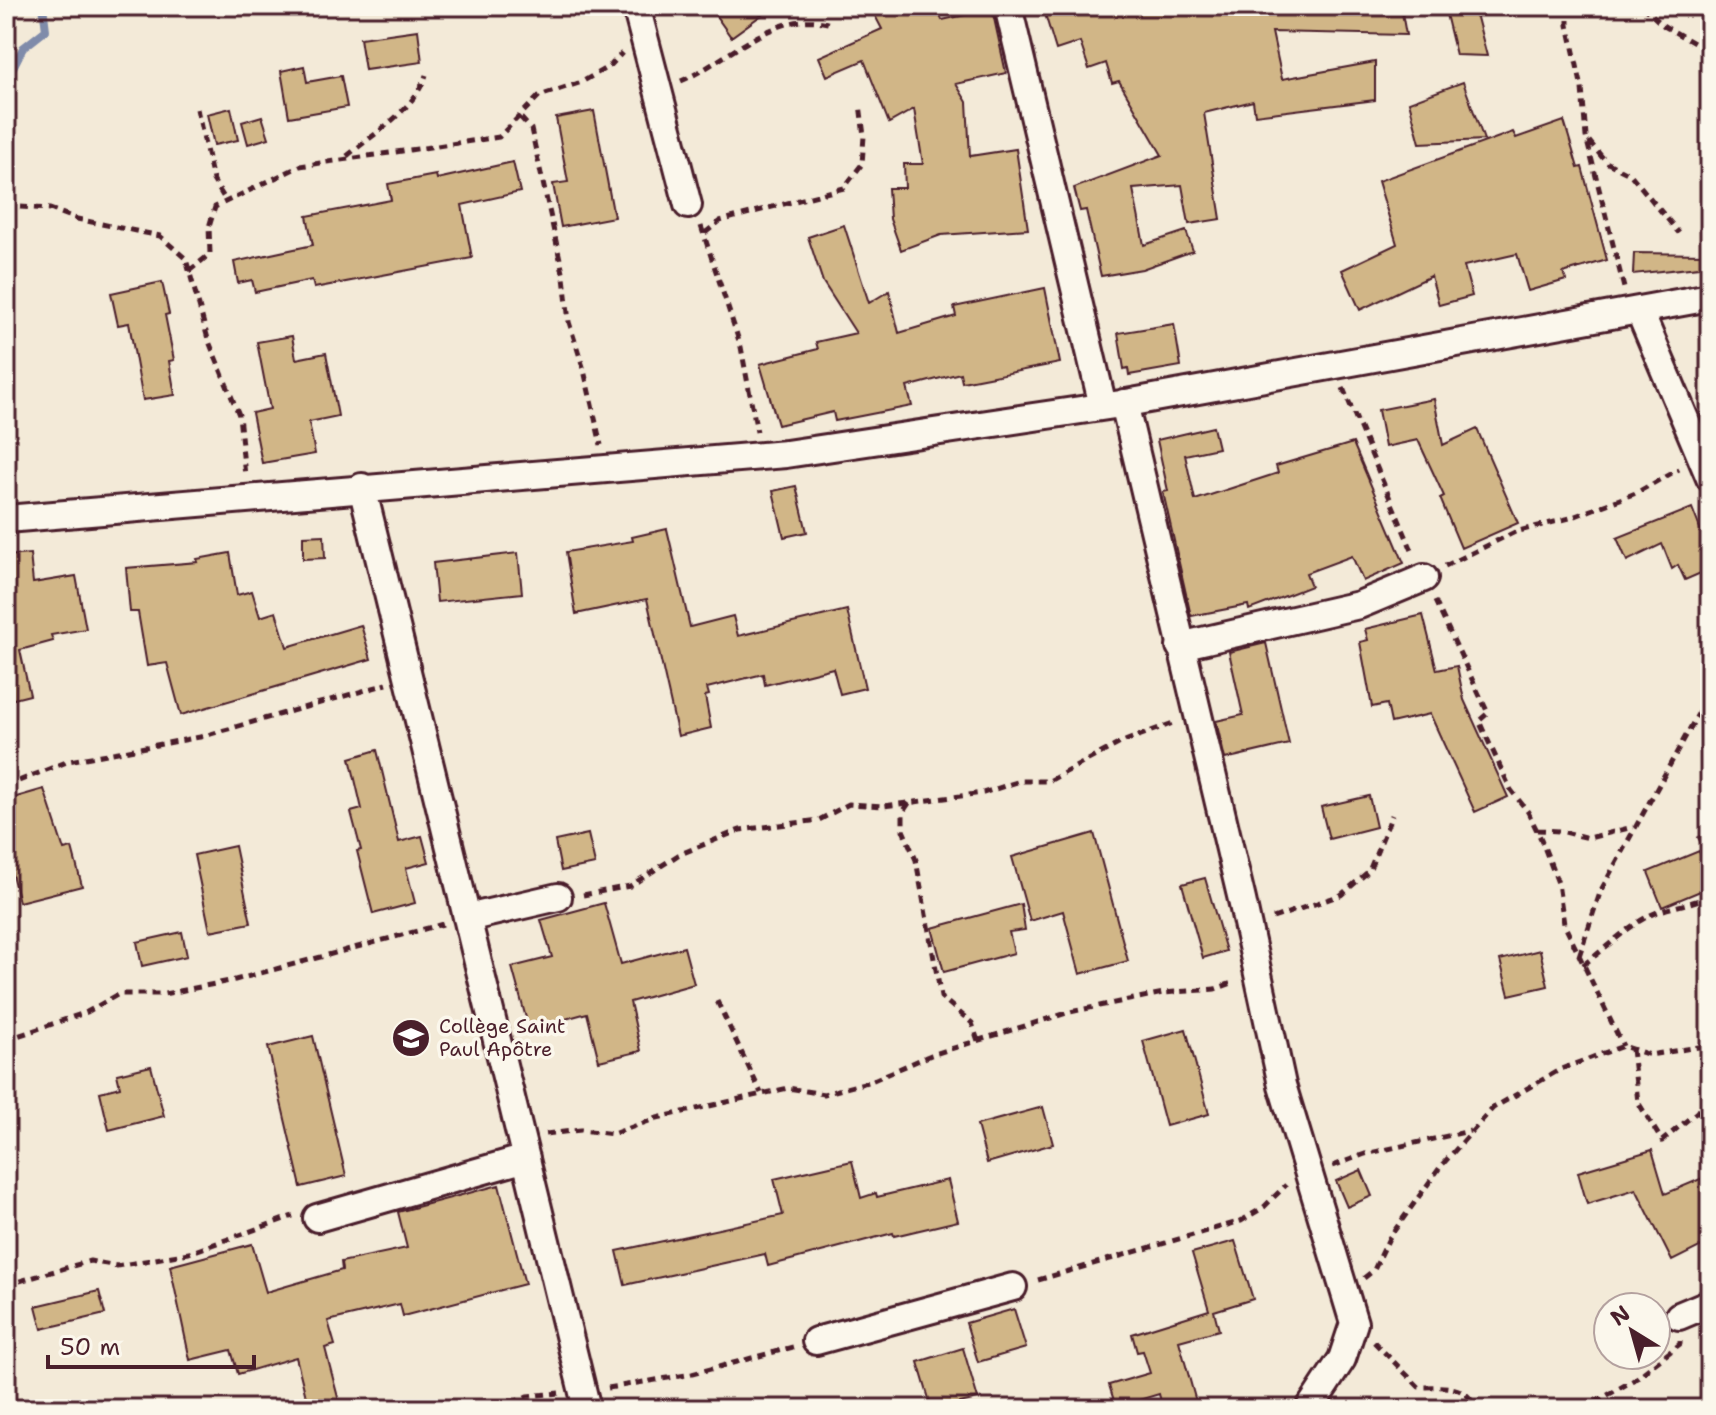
<svg xmlns="http://www.w3.org/2000/svg" width="1716" height="1415" font-family="'Shantell Sans',sans-serif">
<style>
.lines{fill:none;stroke-linecap:round;stroke-linejoin:round}
.stream{stroke:#7f8baa;stroke-width:8}
.building{fill:#d1b687;stroke:#4a1f2b;stroke-width:2}
.minor-casing{stroke:#4a1f2b;stroke-width:32}
.path{stroke:#4a1f2b;stroke-width:5;stroke-dasharray:8 6;stroke-linecap:butt}
.minor{stroke:#fbf7ec;stroke-width:26}
.labels{text-anchor:middle;dominant-baseline:central;stroke-width:7;stroke-linejoin:round;paint-order:stroke}
.poi-label{font-size:20px;fill:#4a1f2b;stroke:#fbf7ec;text-anchor:start}
</style>
<rect width="100%" height="100%" fill="#f3ead8"/>
<filter id="ink" filterUnits="userSpaceOnUse"><feTurbulence type="fractalNoise" baseFrequency=".0125" numOctaves="2"/><feDisplacementMap in="SourceGraphic" scale="16" xChannelSelector="R" yChannelSelector="G"/><feConvolveMatrix kernelMatrix="1 2 1 2 8 2 1 2 1" color-interpolation-filters="sRGB"/></filter>
<g filter="url(#ink)">
<g class="lines">
<path class="stream" d="M6,81l17,-33 23,-18 -3,-24"/>
</g>
<path class="building" d="M709,6h65l-43,31z
M870,6h66l6,14 50,-11 14,64 -50,11 11,18 3,54 46,-7 12,80 -87,6 -40,15 -11,-31 -2,-31h17l-1,-24h19l-9,-55 -25,14 -25,-63 -37,16 -8,-19 63,-28z
M1076,6l325,1 5,28 -134,-3 10,47 93,-17v38l-120,15 -2,-14 -49,12 17,106 -32,5 -7,-39 -49,4 11,56 42,-14 7,20 -51,18 -41,7 -15,-66 -6,1 -6,-23 88,-33 -43,-74 -7,2 -6,-20 -17,6 -9,-27 -24,8 -11,-36z
M1444,6h30l13,50 -31,-1z
M418,30l4,32 -57,8 -5,-32z
M304,66l3,16 34,-6 6,31 -58,10 -8,-46z
M1463,82l21,58 -64,3 -11,-41z
M231,108l7,32 -24,5 -7,-31z
M594,111l20,106 -53,10 -8,-43 15,-2 -12,-64z
M262,116l7,22 -21,6 -6,-22z
M1564,121l14,47 4,-1 25,93 -44,13 3,7 -38,11 -11,-37 -53,12 8,30 -33,9 -8,-29 -71,34 -18,-40 55,-26 -19,-63 135,-49 3,6z
M513,162l7,30 -58,13 10,53 -158,30 -2,-8 -57,12 -3,-12 -14,3 -4,-21 79,-17 -6,-29 84,-16 -3,-16 48,-9 1,4z
M844,225l25,78 20,-12 10,42 57,-17 -2,-9 91,-19 15,75 -98,19 -2,-9 -53,14 5,19 -77,15 -2,-9 -55,13 -18,-61 58,-15 -2,-7 40,-9 -33,-51 -15,-45z
M1634,253l73,1 1,12 -75,8z
M162,282l7,32 -4,1 9,45 -5,1 6,34 -32,5 -14,-77 -11,2 -7,-32z
M1174,324l7,42 -52,9 -1,-7 -4,1 -6,-36z
M292,336l4,23 30,-6 12,63 -29,6 6,32 -53,9 -10,-50 18,-4 -13,-67z
M1434,399l9,46 34,-16 41,94 -57,25 -21,-50 4,-2 -26,-56 -33,7 -7,-37z
M1213,427l5,21 -33,7 10,45 83,-27 -2,-7 77,-23 51,120 -41,18 -11,-25 -46,17 5,13 -62,24 -1,-5 -57,11 -28,-124 5,-1 -11,-51z
M796,486l11,46 -23,5 -11,-46z
M1692,508l18,46v15l-25,11 -7,-15 -6,4 -10,-25 -35,17 -10,-23z
M667,529l23,98 43,-11 5,20 109,-26 18,78 -25,6 -7,-26 -68,17 -2,-11 -56,14 2,7 -4,1 6,32 -33,8 -31,-137 -71,15 -10,-62 67,-11 -1,-4z
M324,535l1,23 -22,1v-23z
M230,553l7,42 15,-4 8,26 16,-5 11,35 74,-22 10,34 -190,56 -14,-52 -20,3 -9,-54h-8l-4,-44 72,-6 -1,-3z
M518,553l4,40 -85,9 -4,-39z
M30,554l3,29 43,-7 10,53 -35,6 2,6 -33,9 10,45 -24,6v-91l7,-1 -7,-53z
M1423,615l14,55 20,-4 7,34 44,97 -33,15 -45,-98 -39,9 -4,-19 -15,3 -12,-65 8,-2 -3,-11z
M1266,643l23,101 -64,15 -9,-38 27,-6 -14,-63z
M377,750l22,92 23,-6 7,26 -23,6 9,35 -42,11 -16,-63 4,-1 -10,-38 11,-3 -12,-51z
M44,789l20,61 8,-2 10,38 -63,16 -13,-52v-50z
M1369,796l7,31 -47,12 -8,-32z
M1094,833l34,128 -48,13 -17,-63 -33,10 -18,-64z
M588,834l7,30 -34,7 -6,-30z
M235,846l16,77 -41,8 -16,-76z
M1699,851l11,26v10l-48,20 -14,-35z
M1205,878l21,73 -23,7 -21,-74z
M604,903l17,61 63,-17 10,37 -64,18 11,49 -42,10 -12,-48 -58,16 -17,-62 40,-10 -11,-37z
M1021,904l4,26 -16,2 5,21 -70,19 -12,-44z
M182,932l5,24 -45,10 -5,-24z
M1540,950l8,36 -39,9 -9,-35z
M1186,1029l23,85 -43,12 -23,-85z
M313,1036l33,140 -45,11 -33,-140z
M151,1066l13,50 -55,14 -9,-38 20,-5 -3,-13z
M1043,1107l10,37 -66,19 -10,-38z
M1652,1150l13,44 45,-19v67l-38,19 -36,-72 -49,15 -9,-32z
M852,1161l9,37 15,-5 1,4 71,-17 10,41 -64,15 -1,-3 -125,33 -3,-12 -140,31 -8,-34 166,-36 -9,-36z
M1361,1170l11,26 -25,11 -11,-26z
M499,1185l26,99 -122,32 -3,-12 -72,17 7,24 -10,3 16,61h-32l-13,-52 -58,17 -7,-24 -41,10 -20,-94 82,-22 14,48 76,-22 -1,-8 66,-14 -9,-36z
M1235,1241l18,58 -39,12 5,19 -40,11 19,68h-35l-4,-15 -43,13 -7,-22 41,-12 -7,-22 -6,1 -5,-18 77,-24 -17,-57z
M99,1291l6,23 -63,15 -6,-23z
M1014,1309l12,39 -48,14 -12,-39z
M963,1348l15,51 -46,10 -14,-47z"/>
<g class="lines">
<defs>
<path id="minor" d="M636,6l52,199
M1008,6l95,400
M1639,310l71,168
M1124,403l118,497 40,185 72,238 -12,36 -33,50
M362,487l225,922
M6,519l780,-65 335,-50 589,-107
M1180,646l179,-41 65,-27
M467,918l91,-21
M317,1218l209,-60
M1679,1316l31,-13
M816,1341l197,-54"/>
</defs>
<use href="#minor" class="minor-casing"/>
<path class="path" d="M1568,6v19l14,63 4,49 38,151
M1642,6l22,20 46,26
M681,81c49,-21 96,-74 150,-57
M197,109l16,71 13,21
M521,118l10,11 33,148 5,45 15,48 17,75
M1589,141l17,21 25,13 48,58
M347,156c28,-23 67,-46 79,-81
M6,206l44,3 27,10 83,17 26,23 22,80 31,76 6,61
M701,226l40,121 16,85
M705,233l15,-12 124,-33 18,-24 2,-28 -4,-32
M189,271l21,-17 -1,-27 6,-20 85,-41 199,-29 40,-41 43,-14 29,-17 11,-12
M1343,388l71,167
M1445,566l70,-34 55,-14 66,-25 43,-24
M1435,601l53,112 -9,8 32,69 17,22 13,27 17,44 6,41 59,122
M6,786l63,-25 131,-24 187,-53
M909,803l-6,9v18l13,30 25,137 31,26 6,18
M1537,830l23,1 29,7 44,-11
M1699,836l11,22
M583,895l47,-9 48,-31 62,-25 79,-10 30,-16 35,2 99,-13 37,-12h29l73,-39 51,-19
M1273,918l68,-23 28,-24 23,-56
M1579,956l22,-66 109,-198
M1583,965c24,-17 46,-41 72,-52 18,-7 37,-9 55,-17
M717,1001l44,92
M6,1040l81,-28 32,-18h45l71,-14 208,-56
M1632,1049l6,53 24,39 35,-29 13,-20
M546,1134l35,-4 32,4 44,-16 131,-30 36,6 47,-13 60,-26 139,-43 93,-19 52,-4 20,-7
M1333,1166l32,-12 105,-23
M1364,1278l10,-8 15,-32 52,-72 52,-58 68,-39 62,-23 27,9 60,-10
M1038,1280l203,-59 23,-14 22,-22
M6,1285l84,-24 27,5 72,-13 104,-37
M1374,1342l45,45c24,0 47,-4 57,22
M608,1388l84,-14 101,-27
M499,1409l28,-13 32,-3
M1583,1409l51,-29 46,-36v-5"/>
<use href="#minor" class="minor"/>
</g>
</g>
<defs>
<symbol id="school-disc" viewBox="-11 -11 22 22"><circle r="9.5" fill="#4a1f2b" stroke="#fbf7ec"/><path d="M0-5L7-2L0 1L-7-2ZM-4 1L0 2.5L4 1V4Q0 6-4 4Z" fill="#fff"/></symbol>
</defs>
<g fill-rule="evenodd">
<use href="#school-disc" x="389" y="1016" width="44" height="44"/>
</g>
<g class="labels">
<g class="poi-label">
<text x="439" y="1026">Collège Saint<tspan x="439" dy="23">Paul Apôtre</tspan></text>
</g>
</g>
<rect width="1716" height="1415" fill="none" stroke="#fbf7ec" stroke-width="32"/>
<rect x="16" y="16" width="1684" height="1383" fill="none" stroke="#4a1f2b" stroke-width="3" filter="url(#ink)"/>
<g transform="translate(1632 1331) rotate(323)"><circle r="38" fill="#fbf7ec" stroke="#b4a19f" stroke-width="2"/>
<path d="M0-6L14 30L0 20L-14 30Z" fill="#4a1f2b"/>
<text y="-12" font-size="22" font-weight="bold" text-anchor="middle" fill="#4a1f2b">N</text>
</g>
<path d="M48 1355v12h206v-12" fill="none" stroke="#4a1f2b" stroke-width="4"/>
<text x="60" y="1355" font-size="24" fill="#4a1f2b" stroke="#fbf7ec" stroke-width="6" paint-order="stroke">50 m</text>
</svg>
